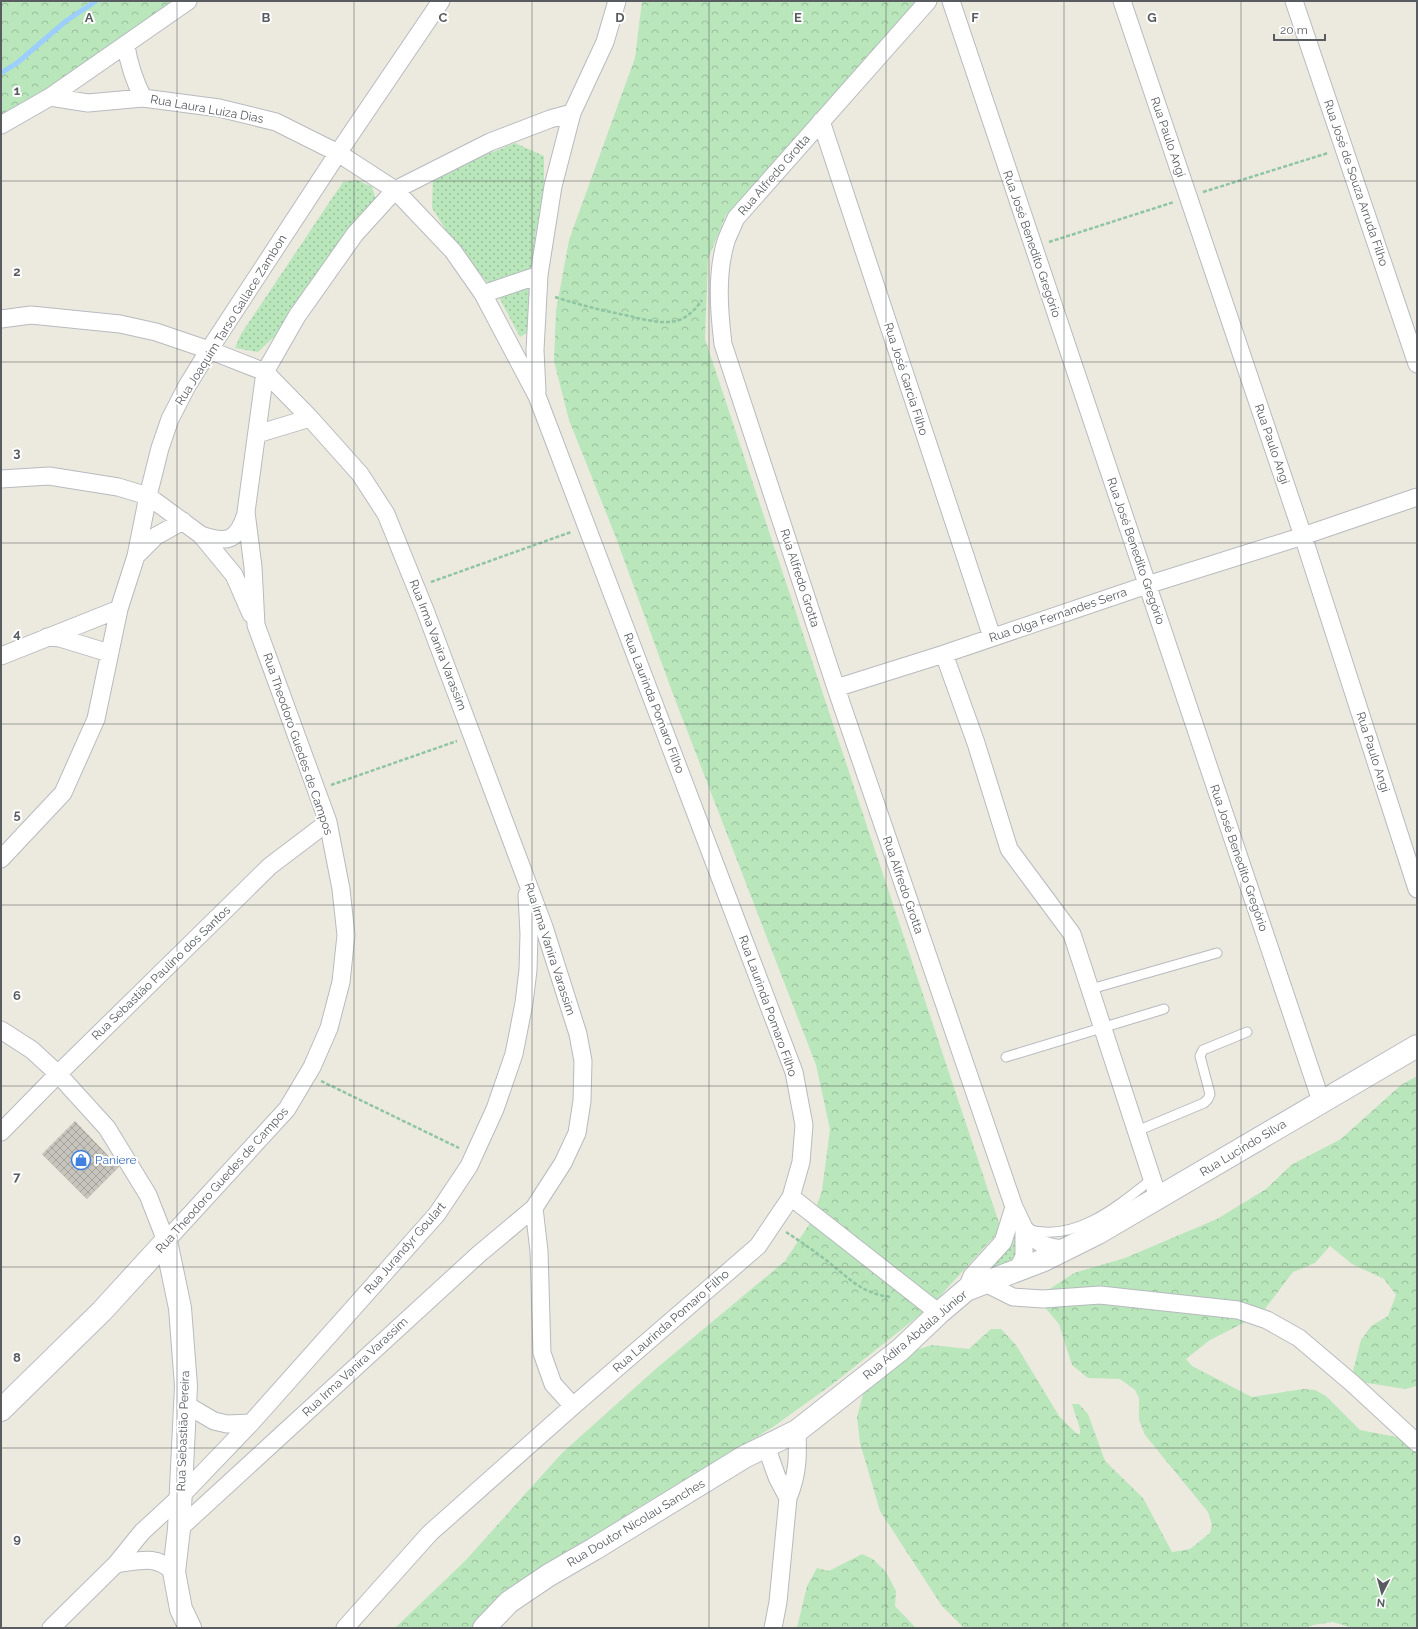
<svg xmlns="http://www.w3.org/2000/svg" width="1418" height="1629" font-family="Raleway,sans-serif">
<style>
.grass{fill:url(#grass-dots)}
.forest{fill:url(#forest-crowns)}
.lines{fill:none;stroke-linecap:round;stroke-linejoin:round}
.stream{stroke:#9ccfff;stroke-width:5}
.building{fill:url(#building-cross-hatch)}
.lane-casing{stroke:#b7babf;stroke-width:11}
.street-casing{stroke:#b7babf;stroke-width:19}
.secondary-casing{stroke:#b8bbc2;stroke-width:24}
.path{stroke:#90c5a3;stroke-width:2.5;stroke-dasharray:4 2;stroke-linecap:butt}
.lane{stroke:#fff;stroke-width:9}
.street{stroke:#fff;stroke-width:17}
.secondary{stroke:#fff;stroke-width:22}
.grid{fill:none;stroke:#585c61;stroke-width:1;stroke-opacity:0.55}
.labels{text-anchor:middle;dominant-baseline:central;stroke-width:4;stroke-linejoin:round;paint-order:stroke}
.street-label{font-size:12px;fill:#585c61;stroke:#fff}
.shop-label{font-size:12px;fill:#366cbe;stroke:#fff;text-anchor:start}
.grid-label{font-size:13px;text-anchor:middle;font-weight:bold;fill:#585c61;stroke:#fff;stroke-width:4;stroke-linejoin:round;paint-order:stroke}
</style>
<defs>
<pattern id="grass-dots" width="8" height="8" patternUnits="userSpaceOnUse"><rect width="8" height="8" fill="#b9e6bb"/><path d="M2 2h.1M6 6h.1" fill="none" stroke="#99be9b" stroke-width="1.8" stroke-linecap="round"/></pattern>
<pattern id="forest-crowns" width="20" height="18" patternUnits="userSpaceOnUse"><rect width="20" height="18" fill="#b9e6bb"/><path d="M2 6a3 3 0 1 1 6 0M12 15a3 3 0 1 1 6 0" fill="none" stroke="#99be9b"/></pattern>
<pattern id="building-cross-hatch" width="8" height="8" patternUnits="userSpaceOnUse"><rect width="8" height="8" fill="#c7c4bc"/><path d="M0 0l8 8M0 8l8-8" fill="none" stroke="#a4a29c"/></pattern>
</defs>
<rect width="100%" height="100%" fill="#eceadf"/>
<path class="grass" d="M515,143l29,13v34l-9,47 -5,92 -5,5 -5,3 -20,-38 -9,-13 -35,-40 -24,-38 1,-32z
M357,180l15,7 4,13 -19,21 -37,47 -46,69 -16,15 -23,-4 6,-14 102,-152z
M1014,1221l7,37 -41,19z"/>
<path class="forest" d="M1,1h187l-187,124z
M642,1h280l-35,41 -161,173 -18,44 -3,80 296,890 -70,77 -97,77 -61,44 -137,82 -132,89 -26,30h-83l70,-67 97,-108 96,-86 127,-106 27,-41 10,-30 8,-61 -14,-64 -143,-371 -58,-159 -46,-115 -15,-59 2,-50 13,-71 66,-182z
M1417,1076v310l-12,3 -44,-7 -9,-7 9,-35 10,-14 17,-10 8,-21 -12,-16 -32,-15 -22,-18 -15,17 -22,9 -32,42 -51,26 -24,19 6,7 60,31 51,-8 12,1 11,6 34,34 57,11v187h-64l-20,-6 -20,3 -7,3h-342l-22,-22 -62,-95 -20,-68 -3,-26 8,-30 35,-32 32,-10 37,4 22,-20h10l15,16 43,71 17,17 4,1v-5l-8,-25h7l9,10 17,47 38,37 29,54 18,-3 20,-16 2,-8 -4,-13 -63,-77 -6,-15v-22l-4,-8 -15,-11 -32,-1 -16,-13 -13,-41 -17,-20 6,-14 26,-17 51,-15 92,-39 49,-30 25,-24 50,-26 60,-54z
M862,1554l11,5 13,13 10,19 -1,15 21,22h-119l10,-42 10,-18 12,3z"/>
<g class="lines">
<path class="stream" d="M1,73l16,-10 49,-42 30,-20"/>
</g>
<path class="building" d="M75,1121l44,46 -32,32 -45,-45z"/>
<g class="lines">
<defs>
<path id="lane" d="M1091,989l126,-36
M1006,1057l158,-48
M1137,1131l67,-28 4,-4 2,-5 -10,-38 3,-6 44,-18
M1027,1229c47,15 91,-23 125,-50"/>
<path id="street" d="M928,1l-192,217c-3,7 -7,15 -10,23 -10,33 -7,70 -3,103l113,344 178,519 10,21v28l-7,15
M951,1l370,1100
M1122,1l181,535 114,353
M1294,1l123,363
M126,46c3,19 8,34 17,52
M50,97l38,6 55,-5 76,10 57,14 62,31 57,37 58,61 30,43 54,102 257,676 10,53 -3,37 -10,35 -33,49 -185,160 -143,127 -85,95
M821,121l171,516
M1,125l49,-28 138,-96
M483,294l56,-19
M1,319l30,-4 89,9 36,8 53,18 56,22 45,46 50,56 26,40 39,96 119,317 34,107 5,27 -1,40 -5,32 -14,30 -29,45 -55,46 -300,275
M537,392l-2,-42 4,-75 14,-89 19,-73 33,-71 12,-41
M257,434l53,-16
M1,479l48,-3 69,11 30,9 53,39 33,40 17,39
M201,535c26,9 36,6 45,-21
M136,556l20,-20 27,-15
M47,637l13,1 49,15
M944,654l32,89 33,106 63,85 86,263
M1,656l118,-47
M836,688l108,-34 203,-69 156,-49 114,-39
M1,859l62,-66 33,-74 23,-110 17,-53 12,-60 12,-48 10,-29 17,-33 22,-36 129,-197 103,-152
M1,1030l31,20 26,24 49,54 41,67 18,46 121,-132 25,-42 17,-39 12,-46 5,-47 -5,-46 -13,-67 -72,-197 -3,-58 -7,-55 19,-140 32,-56 58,-82 40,-44 95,-48 60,-23 22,-6
M1,1132l57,-58 212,-208 58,-44
M791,1197l148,116
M534,1208l5,43 3,102 11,31 20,22
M1024,1228c15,17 21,20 43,21
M985,1283l28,14 30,2 57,-4 138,15 29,10 32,18 53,45 65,60
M966,1290l6,-14 31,-34 11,-35
M185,1404l29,17 13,3 24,-1
M766,1446l11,31 11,21
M116,1564c24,-3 39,-10 58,8
M51,1628l65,-64 26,-32 39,-36 70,-73 186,-209 32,-48 26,-57 19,-55 10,-51 4,-33 1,-36 -2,-39
M773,1628l5,-26 10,-104c10,-24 10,-42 9,-67"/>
<path id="secondary" d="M166,1241l14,67 6,78 -7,143 -5,43 7,37 9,19
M1,1410l101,-99 64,-70
M484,1628l25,-26 40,-27 45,-26 150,-92 53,-26 103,-81 39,-37 27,-23 78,-30 54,-27 319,-187"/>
</defs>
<use href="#lane" class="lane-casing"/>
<use href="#street" class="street-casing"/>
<use href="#secondary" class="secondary-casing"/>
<path class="path" d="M1203,192l125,-39
M1049,242l125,-40
M555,297c25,8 49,14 75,19 15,4 31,8 46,5 10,-2 21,-13 26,-21
M431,582l140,-50
M331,785l126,-44
M321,1081l138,67
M786,1232c12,8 24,16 36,25 23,17 38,37 69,40"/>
<use href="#lane" class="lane"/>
<use href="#street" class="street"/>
<use href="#secondary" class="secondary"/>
</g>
<path class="grid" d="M177,1v1627M354,1v1627M532,1v1627M709,1v1627M886,1v1627M1064,1v1627M1241,1v1627M1,181h1416M1,362h1416M1,543h1416M1,724h1416M1,905h1416M1,1086h1416M1,1267h1416M1,1448h1416"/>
<defs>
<symbol id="shop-ring" viewBox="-11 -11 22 22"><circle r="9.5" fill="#fff" stroke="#3f7fe0" stroke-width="1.5"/><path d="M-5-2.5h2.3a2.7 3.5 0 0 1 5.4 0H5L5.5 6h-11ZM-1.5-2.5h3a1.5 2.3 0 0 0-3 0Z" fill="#3f7fe0"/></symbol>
</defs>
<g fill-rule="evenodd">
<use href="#shop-ring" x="70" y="1149" width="22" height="22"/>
</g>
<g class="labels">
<g class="street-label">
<text transform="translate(207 109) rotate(10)">Rua Laura Luiza Dias</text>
<text transform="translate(1168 137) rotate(71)">Rua Paulo Angi</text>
<text transform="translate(774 175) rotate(-49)">Rua Alfredo Grotta</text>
<text transform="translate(1356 183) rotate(71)">Rua José de Souza Arruda Filho</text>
<text transform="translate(1032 244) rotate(71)">Rua José Benedito Gregório</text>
<text transform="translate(231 320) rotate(-58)">Rua Joaquim Tarso Gallace Zambon</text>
<text transform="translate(906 379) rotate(72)">Rua José Garcia Filho</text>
<text transform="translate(1272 444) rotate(71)">Rua Paulo Angi</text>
<text transform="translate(1136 551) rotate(71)">Rua José Benedito Gregório</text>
<text transform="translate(800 578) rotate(72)">Rua Alfredo Grotta</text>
<text transform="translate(1058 615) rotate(-19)">Rua Olga Fernandes Serra</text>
<text transform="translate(438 645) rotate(69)">Rua Irma Vanira Varassim</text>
<text transform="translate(654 703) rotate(69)">Rua Laurinda Pomaro Filho</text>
<text transform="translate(298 744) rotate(71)">Rua Theodoro Guedes de Campos</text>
<text transform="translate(1373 752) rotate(72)">Rua Paulo Angi</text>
<text transform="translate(1239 858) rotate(71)">Rua José Benedito Gregório</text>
<text transform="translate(903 885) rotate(71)">Rua Alfredo Grotta</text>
<text transform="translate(550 949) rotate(72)">Rua Irma Vanira Varassim</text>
<text transform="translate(161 973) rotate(-44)">Rua Sebastião Paulino dos Santos</text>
<text transform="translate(768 1006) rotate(70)">Rua Laurinda Pomaro Filho</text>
<text transform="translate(1243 1148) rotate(-31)">Rua Lucindo Silva</text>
<text transform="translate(222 1180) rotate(-48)">Rua Theodoro Guedes de Campos</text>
<text transform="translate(405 1248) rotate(-49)">Rua Jurandyr Goulart</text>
<text transform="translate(671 1321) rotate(-41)">Rua Laurinda Pomaro Filho</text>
<text transform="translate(915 1335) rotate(-40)">Rua Adira Abdala Júnior</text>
<text transform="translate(355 1367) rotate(-43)">Rua Irma Vanira Varassim</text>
<text transform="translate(183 1431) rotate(-88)">Rua Sebastião Pereira</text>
<text transform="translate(636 1523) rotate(-31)">Rua Doutor Nicolau Sanches</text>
</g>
<g class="shop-label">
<text x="95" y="1160">Paniere</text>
</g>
</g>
<g class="grid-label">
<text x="89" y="22">A</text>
<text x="266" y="22">B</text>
<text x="443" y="22">C</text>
<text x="620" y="22">D</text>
<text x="798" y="22">E</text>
<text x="975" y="22">F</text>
<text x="1152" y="22">G</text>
<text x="17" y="95">1</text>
<text x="17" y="276">2</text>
<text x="17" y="457">3</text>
<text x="17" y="638">4</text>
<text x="17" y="819">5</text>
<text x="17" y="1000">6</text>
<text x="17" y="1181">7</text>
<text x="17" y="1362">8</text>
<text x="17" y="1543">9</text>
</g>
<rect width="1418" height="1629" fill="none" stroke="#585c61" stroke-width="4"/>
<g transform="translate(1382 1593) rotate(186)" stroke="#ffffff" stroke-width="3" paint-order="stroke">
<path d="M0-3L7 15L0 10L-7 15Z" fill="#585c61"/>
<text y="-6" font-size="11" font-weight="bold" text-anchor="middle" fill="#585c61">N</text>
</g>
<path d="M1274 34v6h51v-6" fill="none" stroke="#585c61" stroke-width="2"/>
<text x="1280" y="34" font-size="12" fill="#585c61" stroke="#ffffff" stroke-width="3" paint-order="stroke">20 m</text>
</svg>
